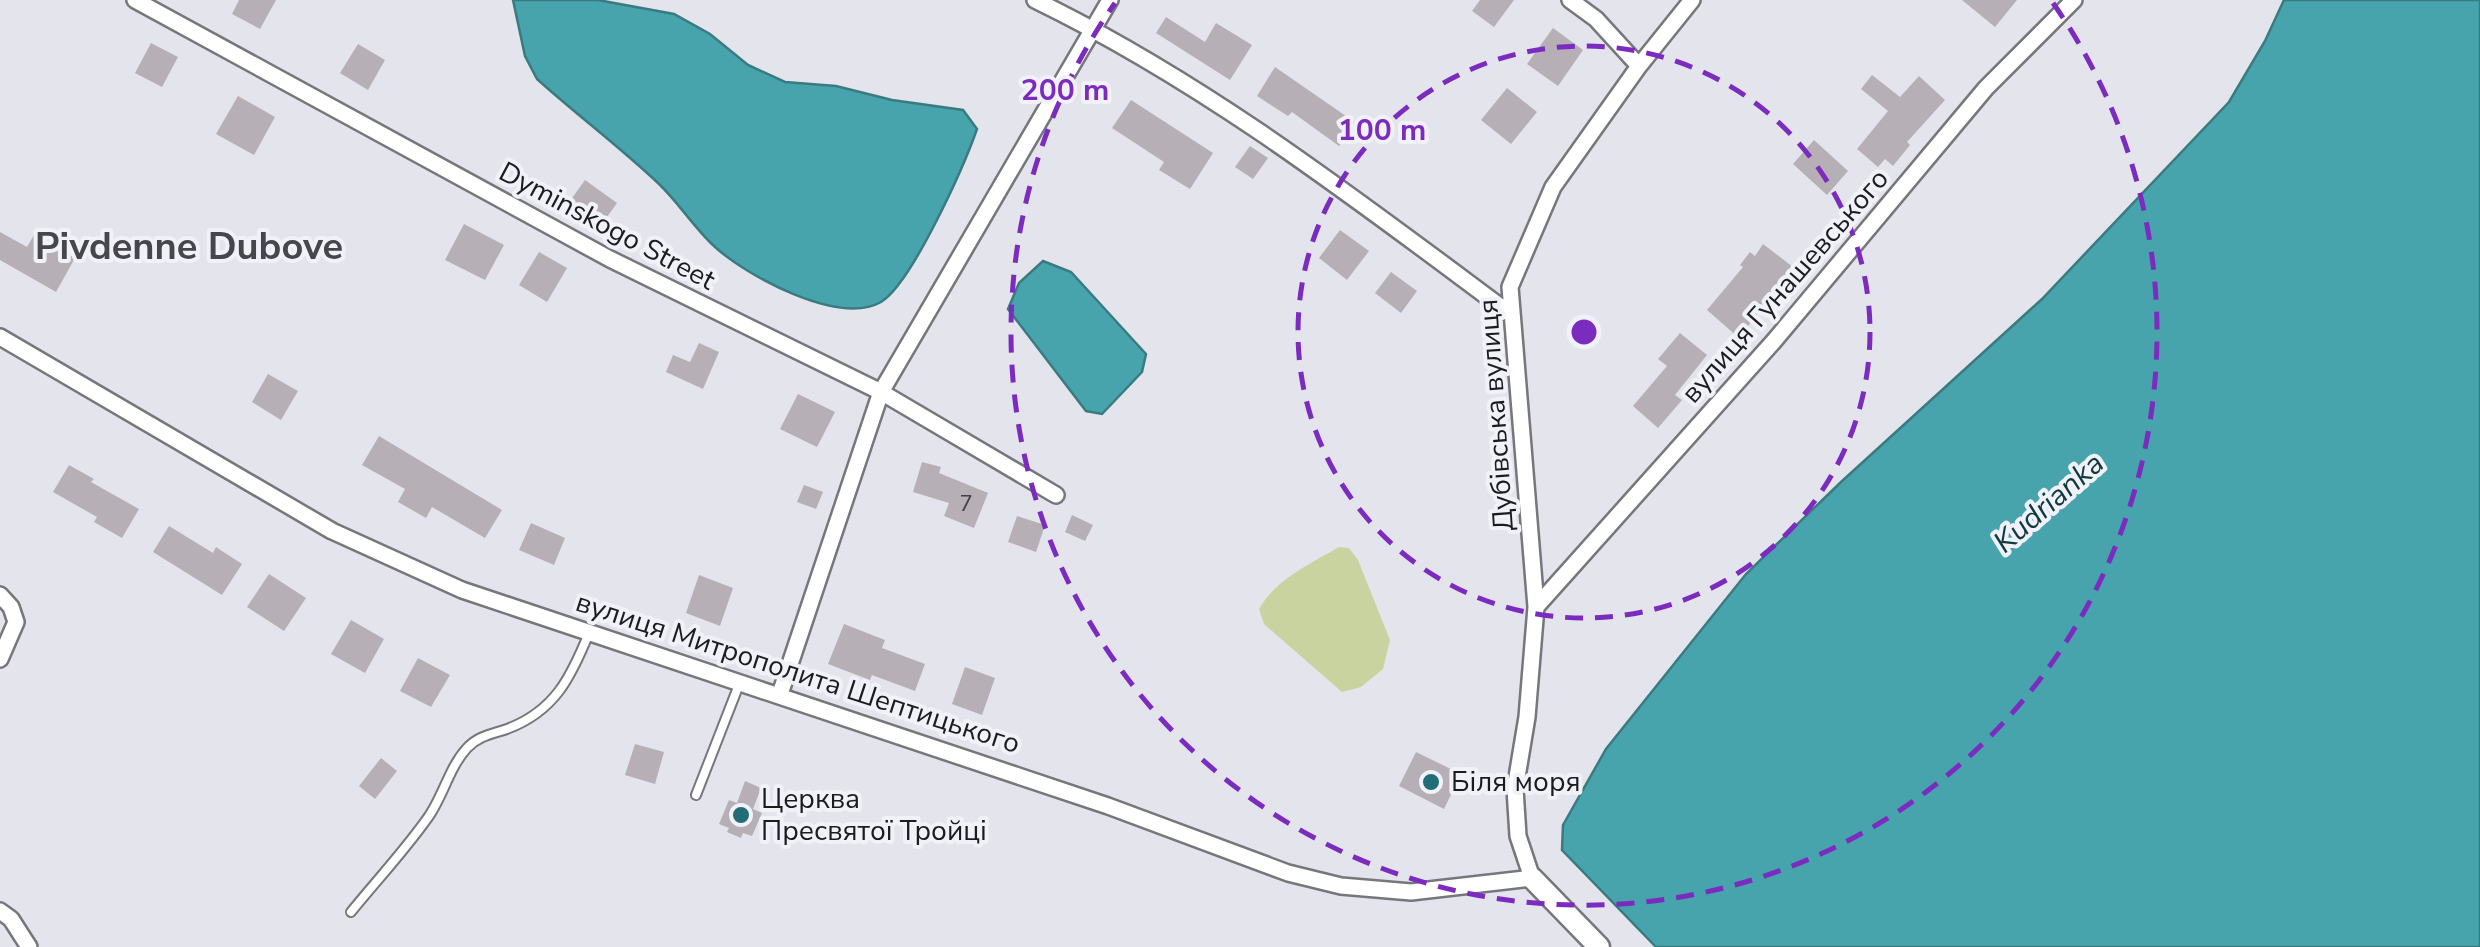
<svg xmlns="http://www.w3.org/2000/svg" width="2480" height="947" font-family="'Nunito Sans',sans-serif">
<style>
.green{fill:#c9d3a0}
.water{fill:#47a4ad;stroke:#3a7b82;stroke-width:2.5}
.building{fill:#b6b0b6}
.lines{fill:none;stroke-linecap:round;stroke-linejoin:round}
.service-casing{stroke:#76767d;stroke-width:12}
.minor-casing{stroke:#76767d;stroke-width:20}
.tertiary-casing{stroke:#76767d;stroke-width:25}
.service{stroke:#fff;stroke-width:8}
.minor{stroke:#fff;stroke-width:15}
.tertiary{stroke:#fff;stroke-width:20}
.ring{fill:none;stroke:#7b2cbf;stroke-width:5;stroke-dasharray:18 12}
.poi-dot{fill:#236d76;stroke:#f1f1f9;stroke-width:4}
.labels{text-anchor:middle;dominant-baseline:central;stroke-width:8;stroke-linejoin:round;paint-order:stroke}
.number-label{font-size:22px;fill:#424145}
.street-label{font-size:28px;fill:#1c1c1f;stroke:#f1f1f9}
.poi-label{font-size:28px;fill:#1c1c1f;stroke:#f1f1f9;text-anchor:start}
.water-label{font-size:30px;font-style:italic;fill:#0e3a3e;stroke:#f1f1f9}
.district-label{font-size:38px;font-weight:bold;fill:#46464c;stroke:#f1f1f9}
.centre{fill:#7b2cbf;stroke:#f1f1f9;stroke-width:5}
.ring-label{font-size:30px;text-anchor:middle;font-weight:bold;fill:#7b2cbf;stroke:#f1f1f9;stroke-width:8;stroke-linejoin:round;paint-order:stroke}
</style>
<rect width="100%" height="100%" fill="#e4e4ec"/>
<path class="green" d="M1339,547l10,1 9,12 32,80 -7,29 -22,18 -19,5 -78,-68 -5,-15c17,-30 51,-45 80,-62z"/>
<path class="water" d="M513,0h85l76,14 36,20 38,31 37,17 51,4 56,14 71,10 14,19c-13,37 -65,154 -96,173 -42,24 -134,-26 -166,-55 -21,-19 -36,-44 -56,-63 -39,-37 -82,-69 -122,-105l-12,-23z
M2284,0h196v947h-824l-94,-97 1,-25 43,-76 140,-175 95,-92 201,-183 187,-197 36,-61z
M1043,261l28,11 75,82 -4,18 -40,42 -16,-3 -78,-102 11,-26z"/>
<path class="building" d="M239,0h37l-16,29 -28,-15z
M1480,0h34l-20,27 -22,-16z
M1962,0h55l-22,27z
M1166,17l39,25 11,-19 36,22 -22,35 -74,-47z
M1553,28l30,22 -25,36 -31,-22z
M151,43l27,14 -16,30 -27,-14z
M358,44l27,16 -17,30 -28,-17z
M1275,67l81,56 -17,23 -47,-34 -4,4 -31,-20z
M1872,75l28,22 19,-21 26,24 -38,42 3,3 -17,21 -8,-7 -7,8 -21,-18 31,-38 -27,-22z
M1507,88l30,24 -26,32 -30,-24z
M238,96l37,21 -21,38 -38,-21z
M1131,100l82,53 -23,36 -31,-19 5,-8 -52,-34z
M1814,140l34,31 -21,24 -34,-31z
M1250,146l18,12 -15,21 -18,-12z
M585,180l32,23 -15,21 -32,-23z
M464,224l40,21 -19,35 -40,-20z
M1340,230l29,21 -22,29 -28,-22z
M0,232l27,15 7,-12 41,23 -19,34 -56,-32z
M1763,244l30,23 -54,71 -32,-28 36,-43 -3,-2 10,-13 5,4z
M539,252l28,16 -20,34 -28,-17z
M1391,272l26,19 -16,22 -26,-20z
M1680,333l27,22 -32,40 7,5 -24,28 -25,-22 34,-40 -9,-7z
M699,343l20,9 -16,37 -37,-17 7,-17 17,7z
M268,374l30,17 -17,29 -29,-18z
M798,394l37,18 -18,35 -37,-18z
M379,436l123,74 -17,28 -53,-31 -6,11 -28,-16 7,-13 -43,-24z
M922,462l19,5 -2,6 49,20 -14,35 -30,-12 5,-13 -36,-11z
M69,465l25,14 -3,3 48,27 -17,29 -28,-16 3,-5 -44,-25z
M804,485l19,7 -7,17 -19,-7z
M1072,515l21,10 -8,16 -20,-9z
M1017,516l28,9 -9,27 -28,-10z
M531,523l34,15 -11,27 -35,-15z
M169,526l44,27 3,-6 26,17 -20,31 -69,-43z
M269,574l37,24 -22,33 -37,-24z
M699,575l34,13 -13,38 -34,-13z
M351,620l33,19 -19,34 -34,-19z
M844,624l41,16 -3,8 43,16 -10,27 -43,-16 -2,5 -42,-16z
M418,658l32,17 -19,32 -31,-16z
M965,667l30,11 -13,37 -30,-11z
M635,744l29,8 -9,32 -30,-9z
M1416,752l45,22 -17,35 -45,-23z
M381,758l16,13 -22,28 -16,-13z
M745,781l16,7 -8,21 9,4 -10,23 -9,-3 -2,5 -14,-6 2,-4 -10,-4 10,-24 8,3z"/>
<g class="lines">
<defs>
<path id="service" d="M696,795l44,-113
M351,912c26,-32 55,-63 78,-96 15,-22 20,-48 38,-68 11,-12 25,-14 40,-19 48,-18 64,-52 82,-96"/>
<path id="minor" d="M135,0l475,259 271,133 175,103
M1035,0c171,83 322,200 474,313
M1570,0l26,19 43,47
M0,337l332,194 130,59 646,216 180,67 53,13 70,6 121,-14 -14,-42 -3,-47 12,-72 9,-110 -26,-320 43,-100 86,-121 53,-66
M0,595l11,12 5,15 -16,37
M1536,607l238,-266 212,-253 88,-88
M780,694l101,-302 229,-392
M0,911l11,8 18,28"/>
<path id="tertiary" d="M1532,878l67,69"/>
</defs>
<use href="#service" class="service-casing"/>
<use href="#minor" class="minor-casing"/>
<use href="#tertiary" class="tertiary-casing"/>
<use href="#service" class="service"/>
<use href="#minor" class="minor"/>
<use href="#tertiary" class="tertiary"/>
</g>
<g class="ring">
<circle cx="1584" cy="332" r="286"/>
<path d="M2053 3A573 573 0 1 1 1115 3"/>
</g>
<g class="poi-dot">
<circle cx="1431" cy="782" r="10"/>
<circle cx="741" cy="815" r="10"/>
</g>
<g class="labels">
<g class="number-label">
<text x="966" y="504">7</text>
</g>
<g class="street-label">
<text transform="translate(607 226) rotate(28)">Dyminskogo Street</text>
<text transform="translate(1785 286) rotate(-49)">вулиця Гунашевського</text>
<text transform="translate(1496 415) rotate(-94)">Дубівська вулиця</text>
<text transform="translate(798 673) rotate(18)">вулиця Митрополита Шептицького</text>
</g>
<g class="poi-label">
<text x="1451" y="782">Біля моря</text>
<text x="761" y="799">Церква<tspan x="761" dy="32">Пресвятої Тройці</tspan></text>
</g>
<g class="water-label">
<text transform="translate(2049 503) rotate(-41)">Kudrianka</text>
</g>
<g class="district-label">
<text x="189" y="246">Pivdenne Dubove</text>
</g>
</g>
<circle cx="1584" cy="332" r="15" class="centre"/>
<g class="ring-label">
<text x="1065" y="100">200 m</text>
<text x="1382" y="140">100 m</text>
</g>
</svg>
